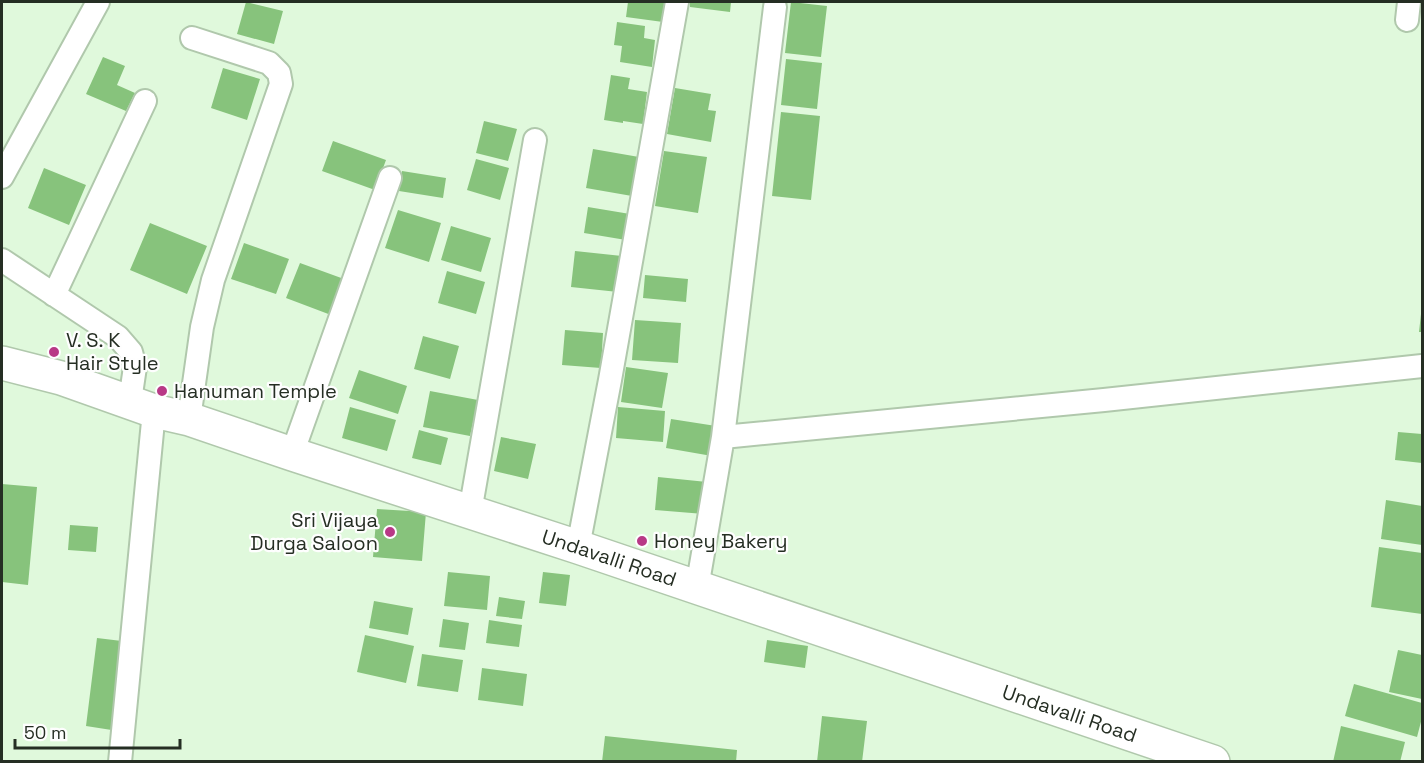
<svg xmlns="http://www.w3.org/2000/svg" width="1424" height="763" font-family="'Space Grotesk',sans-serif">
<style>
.building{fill:#87c37c}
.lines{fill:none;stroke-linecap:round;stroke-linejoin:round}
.minor-casing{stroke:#b0c8ac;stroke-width:26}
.primary-casing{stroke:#b0c8ac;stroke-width:36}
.minor{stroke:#fff;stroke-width:22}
.primary{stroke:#fff;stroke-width:33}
.poi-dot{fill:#b83986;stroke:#fefefe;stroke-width:2}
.labels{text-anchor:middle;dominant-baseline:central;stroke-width:4.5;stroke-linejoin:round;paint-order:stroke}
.poi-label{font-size:20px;fill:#252e23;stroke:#fefefe;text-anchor:start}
.street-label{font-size:20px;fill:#252e23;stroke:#fefefe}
</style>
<rect width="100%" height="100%" fill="#e0f9dc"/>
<path class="building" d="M246,2l37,9 -9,33 -37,-10z
M628,2h38l-3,20 -37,-5z
M690,2h41l-1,10 -40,-5z
M791,2l36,4 -6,51 -36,-4z
M617,22l28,4 -1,12 11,2 -3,27 -32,-5 2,-16 -8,-1z
M103,57l22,9 -8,19 18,8 -9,18 -40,-17z
M786,59l36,4 -5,46 -36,-4z
M223,68l37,11 -13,41 -36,-12z
M611,75l19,3 -2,11 19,3 -4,32 -20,-3v2l-19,-3z
M675,88l36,6 -3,16 8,1 -5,31 -44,-8z
M781,112l39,4 -9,84 -39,-4z
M484,121l33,8 -9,32 -32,-8z
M333,141l53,19 -11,30 -53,-19z
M593,149l46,8 -7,39 -46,-8z
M664,151l43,6 -9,56 -43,-7z
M476,159l33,9 -9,32 -33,-10z
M44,168l42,17 -17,40 -41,-17z
M402,171l44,7 -3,20 -44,-7z
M588,207l42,7 -4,26 -42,-7z
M398,210l43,13 -12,39 -44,-14z
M150,223l57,23 -20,48 -57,-24z
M451,226l40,12 -10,34 -40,-12z
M244,243l45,16 -13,35 -45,-15z
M575,251l47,5 -4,36 -47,-5z
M300,263l44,16 -13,36 -45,-17z
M447,271l38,11 -9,32 -38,-11z
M645,275l43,4 -2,23 -43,-4z
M1421,314h1v18h-3z
M635,320l46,3 -3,40 -46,-3z
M565,330l38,3 -2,35 -39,-3z
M423,336l36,10 -9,33 -36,-10z
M626,367l42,6 -6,35 -41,-6z
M359,370l48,16 -9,28 -49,-16z
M430,391l48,9 -8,36 -47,-9z
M350,407l46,13 -9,31 -45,-13z
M618,407l47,4 -2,31 -47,-4z
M671,419l45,7 -4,30 -46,-8z
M419,430l29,8 -7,27 -29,-7z
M1398,432l24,2v29l-27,-3z
M501,437l35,7 -8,35 -34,-8z
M658,477l49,5 -3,32 -49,-4z
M2,484l35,3 -9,98 -26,-3z
M1386,500l36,6v39l-41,-6z
M377,509l49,3 -4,49 -49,-4z
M70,525l28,2 -2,25 -28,-2z
M1379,547l43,6v61l-51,-7z
M448,572l42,4 -3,34 -43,-4z
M543,572l27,3 -4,31 -27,-3z
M499,597l26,4 -3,18 -26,-3z
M374,601l39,7 -5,27 -39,-7z
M443,619l26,4 -4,27 -26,-3z
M489,620l33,5 -3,22 -33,-4z
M365,635l49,11 -8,37 -49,-11z
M97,638l33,4 -12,89 -32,-5z
M767,640l41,6 -3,22 -41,-6z
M1398,650l24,5v44l-33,-7z
M422,654l41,6 -5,32 -41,-6z
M482,668l45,6 -4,32 -45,-6z
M1354,684l68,19v15l-5,19 -72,-21z
M822,716l45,5 -5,41h-45z
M1341,726l64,16 -5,20h-67z
M605,736l132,14 -1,12h-134z"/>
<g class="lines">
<defs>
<path id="minor" d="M1407,20l2,-18
M2,177l96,-175
M2,260l116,77 13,15 4,15 -5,34
M54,295l91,-194
M189,419l13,-92 11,-47 68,-196 -2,-11 -10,-10 -77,-25
M723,437l381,-37 318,-34
M292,454l98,-276
M470,512l65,-372
M578,547l32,-167 67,-378
M697,588l26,-151 52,-430
M120,762l34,-351"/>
<g id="primary">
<path id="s1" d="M2,363l59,15 93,33 35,8 103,35 286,93 635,215"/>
</g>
</defs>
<use href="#minor" class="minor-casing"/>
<use href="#primary" class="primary-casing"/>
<use href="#minor" class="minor"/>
<use href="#primary" class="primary"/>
</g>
<g class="poi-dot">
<circle cx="54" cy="352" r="6"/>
<circle cx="162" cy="391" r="6"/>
<circle cx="390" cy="532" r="6"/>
<circle cx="642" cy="541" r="6"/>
</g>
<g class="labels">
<g class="poi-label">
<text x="66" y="340">V. S. K<tspan x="66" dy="23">Hair Style</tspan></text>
<text x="174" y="391">Hanuman Temple</text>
<text x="378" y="520" text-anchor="end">Sri Vijaya<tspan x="378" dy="23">Durga Saloon</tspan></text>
<text x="654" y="541">Honey Bakery</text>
</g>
<g class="street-label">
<text stroke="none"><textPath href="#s1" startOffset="638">Undavalli Road</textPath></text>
<text stroke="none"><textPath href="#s1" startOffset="1124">Undavalli Road</textPath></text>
</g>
</g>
<rect width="1424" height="763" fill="none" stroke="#252e23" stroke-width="6"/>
<path d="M15 739v9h165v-9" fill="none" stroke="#252e23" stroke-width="3"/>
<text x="24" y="739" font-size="18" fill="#252e23" stroke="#fefefe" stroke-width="4.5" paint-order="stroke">50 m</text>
</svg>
